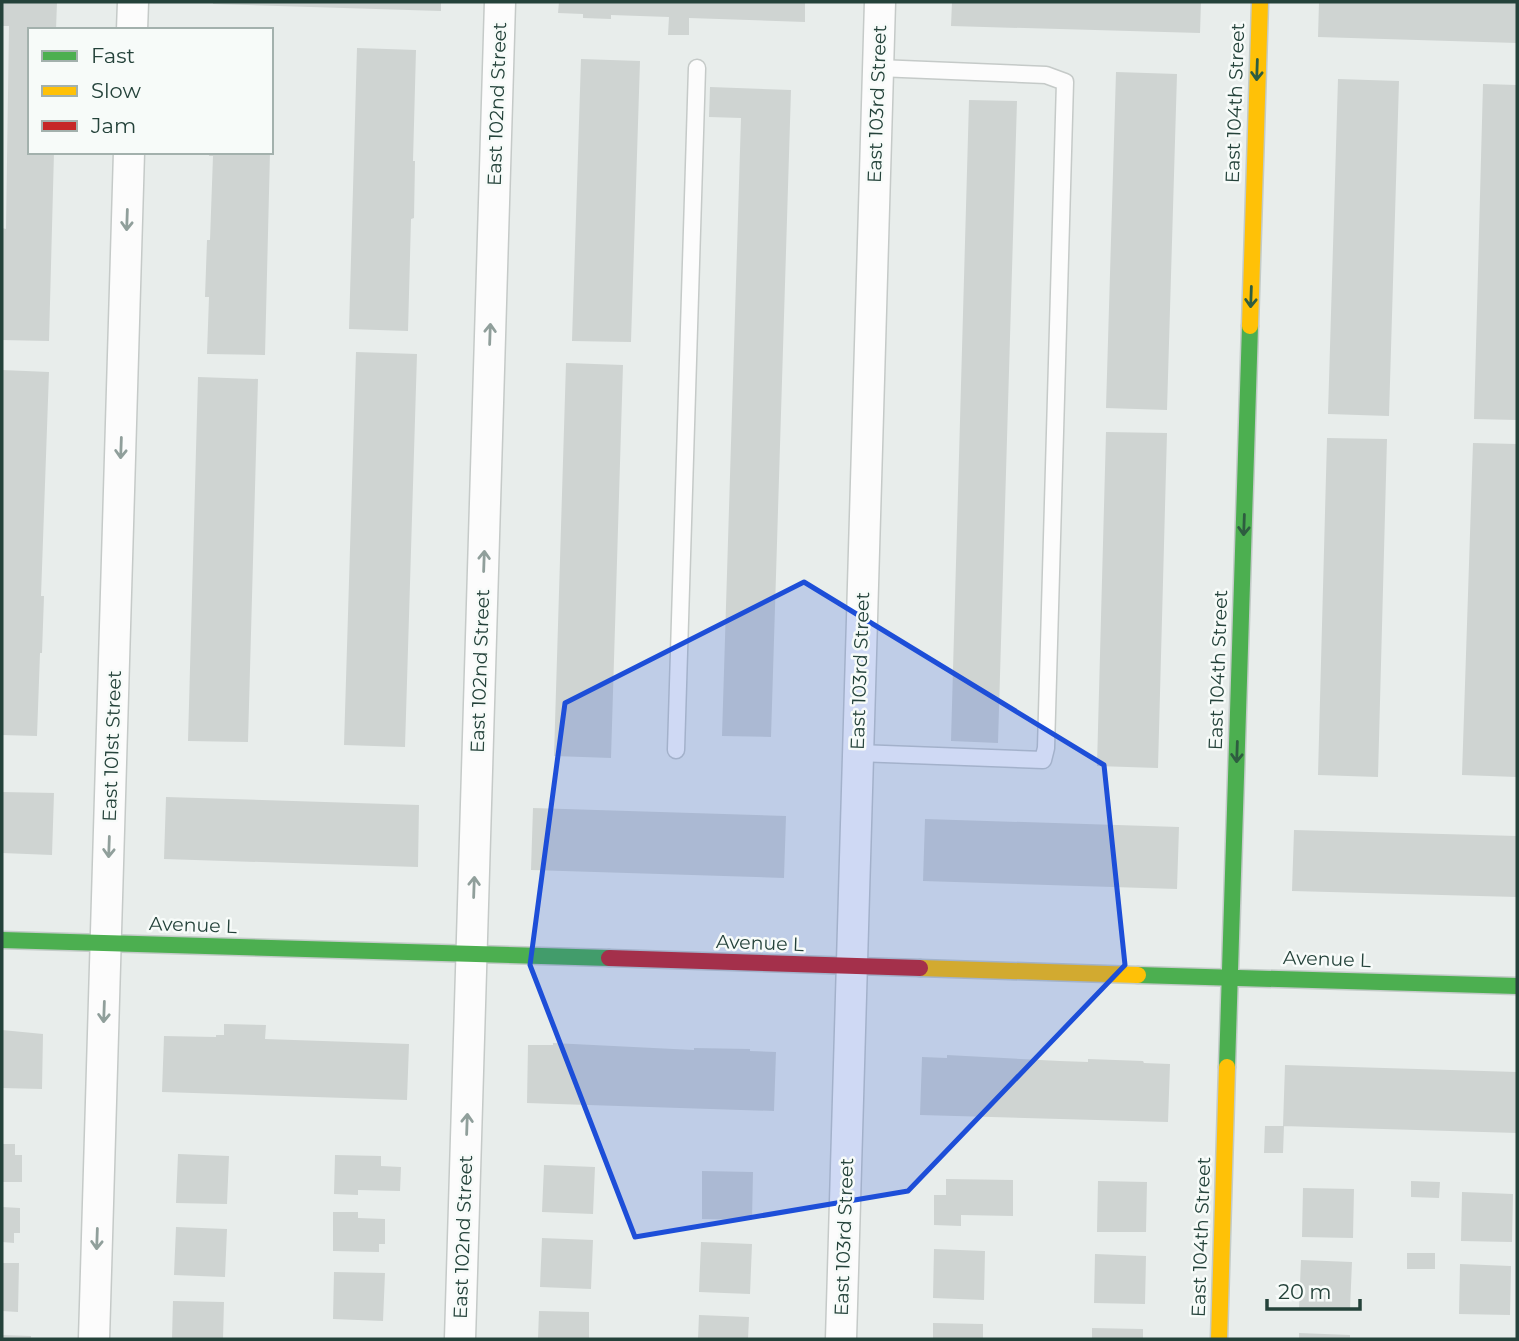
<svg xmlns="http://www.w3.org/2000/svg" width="1519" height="1341" font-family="Montserrat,sans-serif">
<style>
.building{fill:#cfd4d2}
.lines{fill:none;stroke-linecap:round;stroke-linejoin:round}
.lane-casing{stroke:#c5cac8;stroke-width:19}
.street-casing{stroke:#c5cac8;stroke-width:33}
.fast-casing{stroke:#c3cbc8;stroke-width:19}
.slow-casing{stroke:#c3cbc8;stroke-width:19}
.jam-casing{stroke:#c3cbc8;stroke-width:19}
.lane{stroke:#fcfcfc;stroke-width:16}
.street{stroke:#fcfcfc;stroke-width:30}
.fast{stroke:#4caf50;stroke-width:16}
.slow{stroke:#ffc107;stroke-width:16}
.jam{stroke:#c62828;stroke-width:16}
.oneway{stroke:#2e5d40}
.oneway2{stroke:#909f9b}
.marked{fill:#1d4ed8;fill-opacity:0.2;stroke:#1d4ed8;stroke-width:5;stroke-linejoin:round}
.labels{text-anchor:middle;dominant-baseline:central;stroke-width:5;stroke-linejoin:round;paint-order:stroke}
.street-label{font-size:19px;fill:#24423a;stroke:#f7fbf9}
</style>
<rect width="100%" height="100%" fill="#e8edeb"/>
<path class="building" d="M2,2h55l-1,28h-26v122h24l-5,189 -47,-1v-112l4,1 3,-203h-7z
M213,2h228v9l-228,-7z
M559,2h246v20l-116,-4v17h-21l1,-18 -58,-2v4l-28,-1v-4l-25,-1z
M952,2h249l-1,31 -249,-7z
M1319,2h198v41l-199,-6z
M357,48l59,2 -3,111h2l-1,57 -3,1 -3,112 -59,-2z
M581,59l59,2 -9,281 -59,-1z
M1116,72l61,2 -10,336 -61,-2z
M1338,79l61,2 -10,335 -61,-2z
M1483,84l34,1v335l-43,-1z
M710,87l81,3 -20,647 -49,-1 19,-618 -32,-1z
M969,100l48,1 -19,642 -47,-2z
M210,152h60l-5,203 -58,-1 2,-57h-4l2,-57h3l3,-84h-4z
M356,352l61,2 -12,393 -61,-2z
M566,363l57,2 -12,393 -57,-2z
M2,370l47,2 -8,224h3l-2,57h-2l-3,83 -35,-1z
M198,377l60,2 -10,363 -60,-1z
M1106,432l61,1 -9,335 -61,-2z
M1327,438l60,1 -9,338 -60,-2z
M1473,443l44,1v333l-55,-2z
M2,792l52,1 -2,62 -50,-2z
M166,797l253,8 -1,62 -254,-8z
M533,808l253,8 -2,62 -253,-8z
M925,819l254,8 -2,62 -254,-8z
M1294,830l223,6v61l-225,-6z
M224,1024l42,1 -1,14 144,5 -2,56 -245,-8 2,-56 52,1v-2h8z
M2,1030l41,4 -1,55 -40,-1z
M553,1043l141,7v-2l56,1v2l26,1 -2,59 -247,-8 1,-58h25z
M947,1055l113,6 28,1v-3l55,2 1,2 26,1 -2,58 -248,-7 2,-58 25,1z
M1285,1065l232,7v61l-234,-7z
M1265,1126h19l-1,27h-19z
M2,1144h13v11h7v27h-20z
M178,1154l51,2 -2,48 -51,-1z
M335,1155l46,1v10l20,1 -1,24 -42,-1v5l-24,-1z
M544,1165l51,2 -2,47 -51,-2z
M702,1171l51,1 -1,48 -50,-1z
M946,1179l67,1v36l-52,-1v11l-27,-1v-30h12z
M1098,1181l49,1 -1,50h-49z
M1411,1181l29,1 -1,16 -28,-1z
M1303,1188l51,1 -1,49 -51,-1z
M1462,1192l51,2 -1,48 -51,-1z
M2,1207l18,1v25h-6v10l-12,-1z
M333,1212h25v6l27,1v25h-6v8l-46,-1z
M176,1227l51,2 -2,48 -51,-2z
M542,1238l51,2 -2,49 -51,-2z
M701,1242l51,2 -2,50 -51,-2z
M934,1249l51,2 -1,49 -51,-2z
M1407,1253h28v16h-28z
M1095,1254l51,2 -1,48 -51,-1z
M1301,1260l51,2 -2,48 -51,-1z
M2,1263h17l-1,49 -16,-1z
M1460,1264l51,2 -1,49 -51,-1z
M334,1272l51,1 -2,48 -50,-2z
M173,1301l51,1 -1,37h-51z
M539,1311l50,1v27h-51z
M699,1315l50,2 -1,22h-50z
M933,1323l50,1v15h-50z
M1092,1328l51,1v10h-51z
M1299,1333l51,2v4h-51z
M2,1335l29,1v3h-29z"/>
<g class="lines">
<defs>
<path id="lane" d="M676,750l21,-682
M858,753l185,7 3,-12 19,-666 -19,-7 -168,-7"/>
<path id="street" d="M132,30l1,-28
M94,1339l35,-1187
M460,1339l40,-1337
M841,1339l39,-1337"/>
<path id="fast" d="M2,940l607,18
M1138,975l379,11
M1227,1067l23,-741"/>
<path id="slow" d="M1250,326l10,-324
M920,968l218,7
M1219,1339l8,-272"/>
<path id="jam" d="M609,958l311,10"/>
</defs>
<use href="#lane" class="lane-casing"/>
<use href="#street" class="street-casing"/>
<use href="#fast" class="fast-casing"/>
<use href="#slow" class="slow-casing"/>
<use href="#jam" class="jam-casing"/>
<use href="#lane" class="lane"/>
<use href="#street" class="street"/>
<use href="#fast" class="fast"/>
<use href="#slow" class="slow"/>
<use href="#jam" class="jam"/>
</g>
<defs><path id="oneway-shaft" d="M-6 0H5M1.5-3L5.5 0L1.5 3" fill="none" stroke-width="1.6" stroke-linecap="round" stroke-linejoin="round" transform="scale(1.75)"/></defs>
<g class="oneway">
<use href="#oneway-shaft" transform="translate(1257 70) rotate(92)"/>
<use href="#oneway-shaft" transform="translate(1251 297) rotate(92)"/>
<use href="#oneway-shaft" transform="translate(1244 525) rotate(92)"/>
<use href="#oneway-shaft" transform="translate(1237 752) rotate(92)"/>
</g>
<g class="oneway2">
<use href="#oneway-shaft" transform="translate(127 220) rotate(92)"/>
<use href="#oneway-shaft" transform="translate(490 334) rotate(-88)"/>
<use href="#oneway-shaft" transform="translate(121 448) rotate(92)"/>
<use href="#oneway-shaft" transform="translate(484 561) rotate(-88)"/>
<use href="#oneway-shaft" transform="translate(109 847) rotate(92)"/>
<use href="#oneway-shaft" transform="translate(474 887) rotate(-88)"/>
<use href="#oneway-shaft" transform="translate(104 1012) rotate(92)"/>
<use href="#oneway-shaft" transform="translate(467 1124) rotate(-88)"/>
<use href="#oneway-shaft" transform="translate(97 1239) rotate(92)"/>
</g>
<path class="marked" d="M804,582l300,183 21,200 -217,226 -273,46 -105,-272 35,-262z"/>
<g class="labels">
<g class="street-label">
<text transform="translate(1235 103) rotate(-88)">East 104th Street</text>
<text transform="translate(497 104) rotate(-88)">East 102nd Street</text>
<text transform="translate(877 104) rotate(-88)">East 103rd Street</text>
<text transform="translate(1218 670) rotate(-88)">East 104th Street</text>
<text transform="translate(480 671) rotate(-88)">East 102nd Street</text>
<text transform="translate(860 671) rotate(-88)">East 103rd Street</text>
<text transform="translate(112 746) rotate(-88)">East 101st Street</text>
<text transform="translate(193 925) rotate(2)">Avenue L</text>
<text transform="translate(760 943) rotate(2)">Avenue L</text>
<text transform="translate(1327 959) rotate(2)">Avenue L</text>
<text transform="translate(463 1237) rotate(-88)">East 102nd Street</text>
<text transform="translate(844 1237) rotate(-88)">East 103rd Street</text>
<text transform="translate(1201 1237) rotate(-88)">East 104th Street</text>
</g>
</g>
<rect width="1519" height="1341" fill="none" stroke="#24423a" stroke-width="7"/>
<rect x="28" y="28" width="245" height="126" fill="#f7fbf9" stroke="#a3b1ad" stroke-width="2"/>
<rect x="42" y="51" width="35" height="10" fill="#4caf50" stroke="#a3b1ad" stroke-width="2"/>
<text x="91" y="63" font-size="21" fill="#24423a">Fast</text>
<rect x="42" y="86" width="35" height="10" fill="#ffc107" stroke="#a3b1ad" stroke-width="2"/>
<text x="91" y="98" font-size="21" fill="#24423a">Slow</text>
<rect x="42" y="121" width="35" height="10" fill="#c62828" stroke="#a3b1ad" stroke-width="2"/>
<text x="91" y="133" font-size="21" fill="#24423a">Jam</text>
<path d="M1267 1299v10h93v-10" fill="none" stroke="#24423a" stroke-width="3.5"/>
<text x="1278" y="1299" font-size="21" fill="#24423a" stroke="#f7fbf9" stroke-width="5" paint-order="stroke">20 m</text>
</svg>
